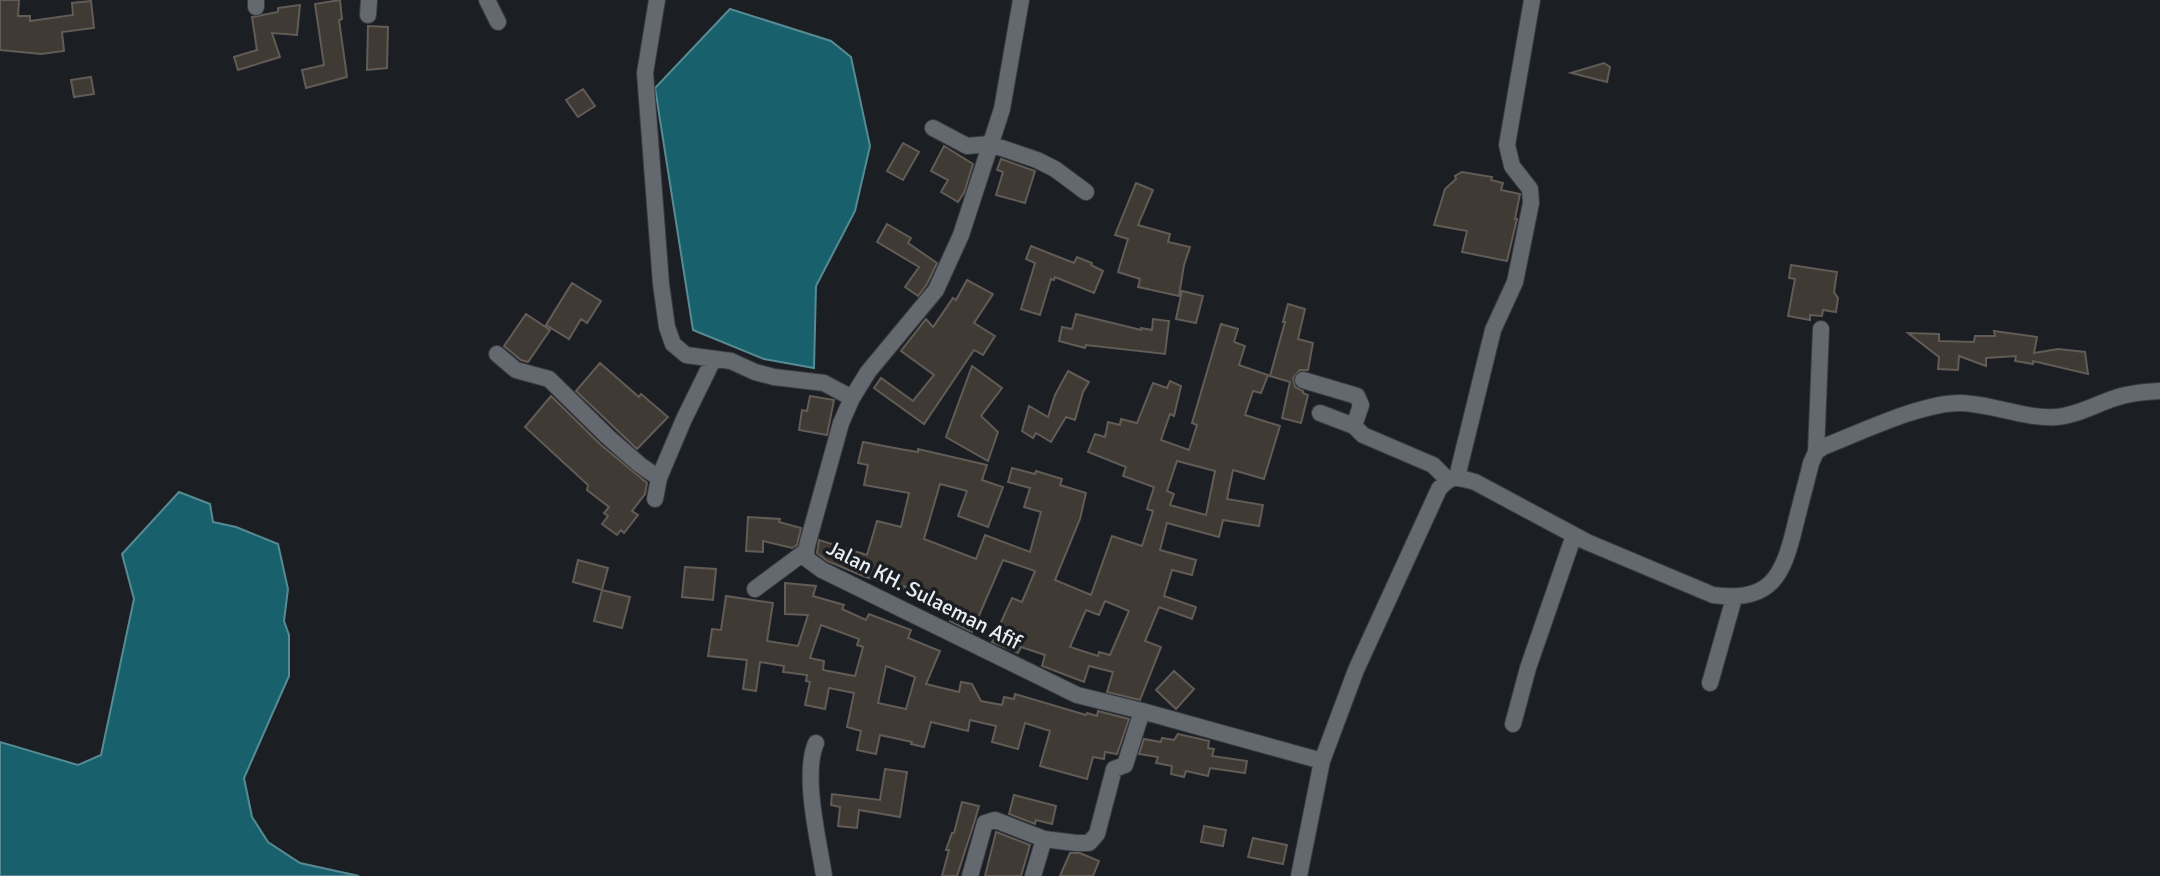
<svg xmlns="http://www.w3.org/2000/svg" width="2160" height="876" font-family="Signika,sans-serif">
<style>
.water{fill:#18616c;stroke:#578b94;stroke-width:2}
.building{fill:#403a35;stroke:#625b56;stroke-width:2;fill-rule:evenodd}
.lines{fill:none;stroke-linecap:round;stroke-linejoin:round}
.street-casing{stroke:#383b40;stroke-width:18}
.street{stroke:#63696f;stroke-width:16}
.labels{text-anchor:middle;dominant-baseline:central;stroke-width:7;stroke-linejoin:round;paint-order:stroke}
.street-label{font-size:21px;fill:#ebeef2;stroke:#1b1f24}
</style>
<rect width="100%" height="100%" fill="#1b1f24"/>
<path class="water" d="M730,9l101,32 20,16 19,89 -15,65 -39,75 -2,82 -50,-9 -71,-29 -38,-242z
M179,492l31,12 3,18 23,5 42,17 10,45 -4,32 5,14v41l-45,102 8,39 16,25 32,21 59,13h-359v-134l78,23 23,-10 33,-156 -12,-45z"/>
<path class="building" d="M0,0h19l-1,16h12v5l43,-6 -1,-12 19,-2 3,27 -32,4 2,19 -23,3 -41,-4z
M340,0l2,19 -3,1 8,57 -41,11 -4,-18 22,-5 -9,-61z
M300,5l-3,30 -25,-2 8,24 -42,13 -4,-13 23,-7 -5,-33 26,-5v-4z
M368,26l20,1 -1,41 -20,2z
M1604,63l6,4 -3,15 -36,-9z
M91,77l3,17 -20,3 -3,-17z
M583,89l12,17 -17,11 -12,-17z
M903,143l16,9 -16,28 -16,-9z
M944,146l29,18 -9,29 -6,9 -17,-10 7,-12 -17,-9z
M1001,159l34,12 -10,32 -29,-8 7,-23 -6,-2z
M1462,172l30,5 -1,3 12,3 -2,7 19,4 -5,25h2l-10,42 -45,-9 5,-21 -33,-6 11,-36 11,-10 -1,-3z
M1136,183l17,7 -15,35 32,9 -2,8 22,5 -6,18 -5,31 -41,-9 2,-8 -22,-7 10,-33 -13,-4z
M887,224l24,14 -3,5 29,20 -10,21 -9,12 -13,-9 14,-20 -42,-25z
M1031,246l43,17 3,-6 15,6 -1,2 12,6 -9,22 -39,-16 -1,3 -3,-1 -11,36 -19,-6 14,-46 -9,-4z
M1791,265l46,7 -3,20 4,6 -2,14 -13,-2 -1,6 -12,-1v5l-22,-4 7,-37 -6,-1z
M967,280l26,14 -19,29 21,13 -12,19 -9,-5 -50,74 -50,-36 7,-10 32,23 21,-26 -33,-24 25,-32 7,8 20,-29 3,2z
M572,283l29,18 -14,22 -6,-4 -12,20 -23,-14z
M1182,291l21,5 -7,27 -20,-4z
M1288,304l17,5 -7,30 15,4 -5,27h-8l-7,8 2,9 8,4v2l5,2 -7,28 -19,-5 8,-36 -20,-6 15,-54h-2z
M526,314l24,16 -22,32 -7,-2 -17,-14z
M1076,314l65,16v-2l11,2 1,-11 16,2 -4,33 -79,-9 -1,3 -26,-7 3,-14 10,2z
M1221,324l17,5 -4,13 11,4 -6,19 29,10 -7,18 -8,-2 -8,24 35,11 -16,53 -31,-9 -6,29 36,6 -4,21 -36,-6 -4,17 -52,-14 -7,27 36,10 -4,15 -20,-5 -8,26 32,11 -4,12 -33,-12 -14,34 16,6 -21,53 -33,-8 6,-20 -24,-6 -5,16 -42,-16 3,-11 -24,-8 -3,6 -26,-11 20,-44 10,4 13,-31 -32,-11 -31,72 -22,-11 4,-8 -50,-27 -1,3 -40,-13 -36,-15 -10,-8 2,-13 48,15 10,-34 24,6 8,-34 -45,-8 4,-20 -10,-2 5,-21 37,7 18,3v-3l69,16 -5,15 21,7 -15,40 -30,-11 9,-25 -27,-7 -16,55 52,20 9,-24 45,17 11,-40 -17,-5 6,-19 -22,-6 4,-14 23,6 1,-3 26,8 -2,6 26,8 -6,26 -25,61 36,15 21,-59 30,10 11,-35 -6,-2 7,-22 -31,-11 3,-9 -38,-15 7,-18 10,3 3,-15 12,3 1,-6 16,4 16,-40 14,5 3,-7 11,5 -7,30 -4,-2 -9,26 28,10 8,-25 -5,-2zM1177,461l38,10 -9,44 -36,-10 4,-11 -7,-3zM1105,601l24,10 -19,44 -11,-3 -1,4 -28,-9 16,-37 13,5z
M1994,331l43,6 -3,16 24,-4 27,3 3,22 -55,-13v3l-18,-3 1,-5 -30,2v8l-27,-10 -1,14 -20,-1 1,-12 -31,-24 31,1v7l35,1 1,-6h20z
M600,363l39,34 2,-3 27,23 -31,32 -61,-58z
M972,366l30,22 -21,28 17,16 -10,29 -42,-24z
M1068,371l21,11 -6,10 -8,28 -9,-3 -15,25 -15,-9 -3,5 -11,-7 7,-25 19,11 7,-22z
M551,396l50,49 46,38 -2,11 -13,17 6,4 -14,18 -3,-3 -4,5 -15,-11 6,-8 -4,-3 5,-6 -22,-17 1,-5 -63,-58z
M810,396l24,4 -7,35 -28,-5 3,-20 5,1z
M748,517l32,2 -1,3 22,6 -4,17 -5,3 -29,-7v11l-17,-1z
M578,560l30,8 -6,22 -29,-8z
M685,567l31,2 -3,31 -31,-3z
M785,583l31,3 -3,10 31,9 -2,4 24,11 3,-6 42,16 -3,8 32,13 -14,33 33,8 2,-10 11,2 9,17 21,4 2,-8 10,2 1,-5 71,21 1,-2 10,3 1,-5 31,8 -12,35 -12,-2 -1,7 -11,-2 -6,22 -47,-13 10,-35 -25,-8 -7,26 -26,-7 4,-16 -26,-6 -2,11 -37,-9 -7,25 -13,-3 1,-2 -32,-7 -4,19 -19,-4 4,-19 -14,-4 7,-34 -25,-5 -4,21 -20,-4 5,-23 -4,-1 1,-6 -24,-3 1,-6 -24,-4 -4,29 -13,-2 4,-29 -39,-4 4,-27 9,1 5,-34 47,7 -6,38 31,5 10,-31 -23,-1zM821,625l38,14 -2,6 6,2 -8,29 -32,-6 1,-9 -14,-3zM886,666l29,11 -9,32 -28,-6z
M602,590l28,7 -8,31 -28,-7z
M1174,671l20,18 -18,20 -20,-19z
M1178,734l31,7 -1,7 6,1 -2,7 35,5 -2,12 -35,-5 -2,8 -22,-5 -2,6 -13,-3 1,-8 -16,-3 2,-6 -19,-3 5,-15 17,3 1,-4 12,2z
M885,769l22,3 -7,45 -41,-7 -2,18 -19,-2 2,-19 -9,-2 1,-11 48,6z
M1014,795l42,11 -4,18 -16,-4 -1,4 -26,-10z
M962,802l17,4 -4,14 -18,56h-15l7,-26h-3l6,-17h2z
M1204,826l22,4 -3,16 -22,-4z
M996,832l34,13 -9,31h-36z
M1253,838l34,7 -4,19 -35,-7z
M1070,853h10l19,8 -6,15h-33z"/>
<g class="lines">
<defs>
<path id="street" d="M487,0l11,22
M657,0l-12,73 16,211 6,43 6,17 13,11 45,6 24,11 19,5 50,6 28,15
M1021,0l-19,109 -41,126 -25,55 -68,82 -16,26 -11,25 -33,119 -2,9 1,8 15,11 255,125 65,16 180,50
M256,7v-7
M368,15l1,-15
M933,128l34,18 23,-2 47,16 18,9 31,23
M497,354l19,16 33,9 59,58 32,28 19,13
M1303,380l54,16 4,9 -7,21 9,9 70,30 14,14
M1320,413l34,13
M1816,452l5,-123
M1457,477l36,-147 22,-48 16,-79 -1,-14 -18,-23 -5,-21 25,-145
M655,499l4,-21 25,-59 29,-59
M755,589l51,-38
M1710,683l24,-85
M1513,724l15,-56 46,-133
M816,743c-14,32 3,99 8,133
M970,876l15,-53 10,-3 49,19
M1033,876l11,-37 32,4h13l8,-9 17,-65 11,-4 17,-54
M1299,876l23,-115 34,-91 83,-181c13,-15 18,-12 36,-7l112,60 126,53c58,8 70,-19 82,-69 5,-21 11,-42 16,-63l5,-11 7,-5c36,-14 100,-45 138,-44 32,1 63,16 95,14 19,-1 39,-12 56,-18 16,-6 32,-7 48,-8"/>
</defs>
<use href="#street" class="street-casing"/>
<use href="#street" class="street"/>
</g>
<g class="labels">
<g class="street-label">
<text transform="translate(924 595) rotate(27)">Jalan KH. Sulaeman Afif</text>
</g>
</g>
</svg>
